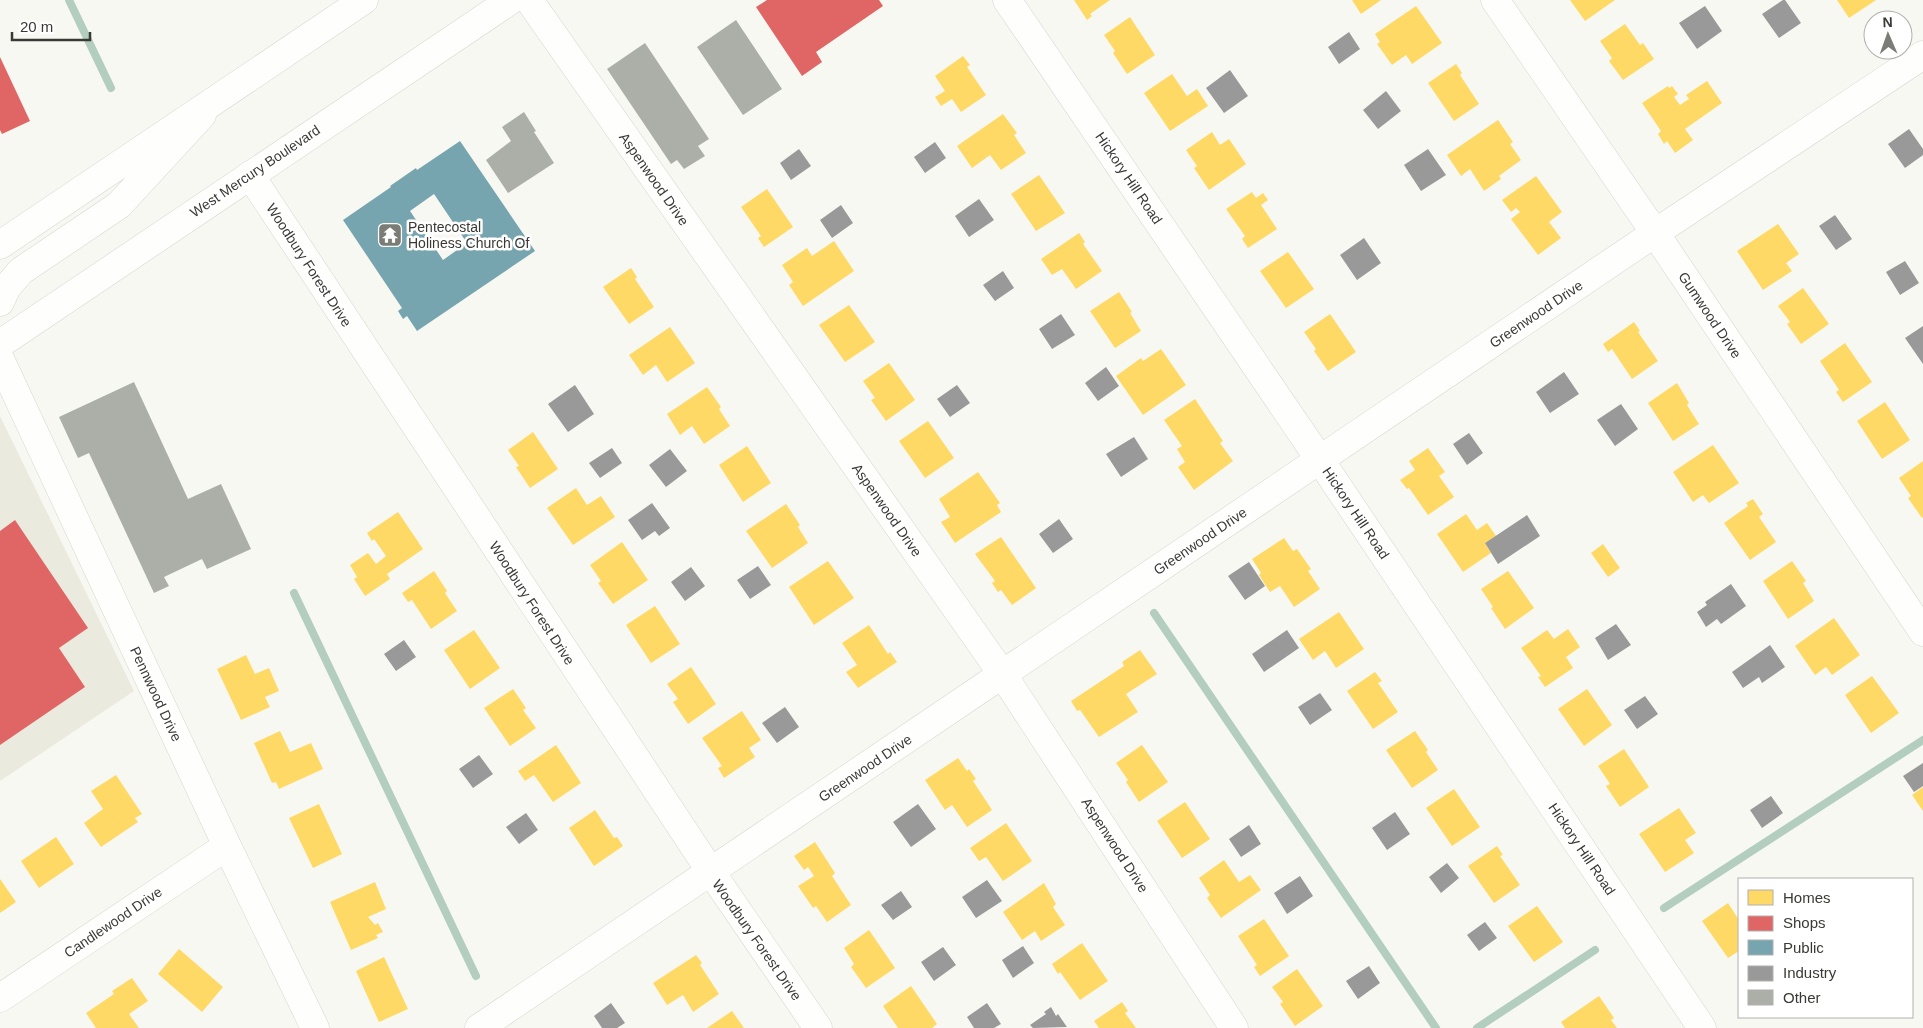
<svg xmlns="http://www.w3.org/2000/svg" width="1923" height="1028" font-family="Helvetica,sans-serif">
<style>
.built{fill:#ebeade}
.homes{fill:#ffd966}
.shops{fill:#e06666}
.public{fill:#76a5af;fill-rule:evenodd}
.industry{fill:#999}
.lines{fill:none;stroke-linecap:round;stroke-linejoin:round}
.stream{stroke:#b3cebe;stroke-width:8}
.building{fill:#acafa7}
.minor-casing{stroke:#d5d5d0;stroke-width:29}
.highway-casing{stroke:#d5d5d0;stroke-width:29}
.minor{stroke:#fefefd;stroke-width:28}
.highway{stroke:#fefefd;stroke-width:28}
.labels{text-anchor:middle;dominant-baseline:central;stroke-width:5;stroke-linejoin:round;paint-order:stroke}
.street-label{font-size:14px;fill:#393935;stroke:#fff}
.poi-label{font-size:14px;fill:#393935;stroke:#fff;text-anchor:start}
</style>
<rect width="100%" height="100%" fill="#f8f8f2"/>
<path class="built" d="M0,416l134,275 -134,90z"/>
<path class="homes" d="M1074,0h36l-20,14 2,2 -5,4z
M1352,0h29l-20,14z
M1570,0h45l-30,21z
M1837,0h39l-27,18z
M1416,6l26,37 -30,21 -6,-9 -14,10 -15,-21 3,-2 -5,-8z
M1130,17l25,38 -28,19 -14,-21 2,-2 -11,-16z
M1625,24l15,21 3,-2 11,16 -31,21 -14,-19 3,-3 -12,-17z
M963,56l7,9 -3,2 19,28 -25,17 -9,-13 -11,7 -6,-9 10,-6 -10,-15z
M1456,64l6,9 -2,2 19,29 -25,17 -26,-38z
M1172,74l15,22 10,-7 11,17 -38,25 -26,-38z
M1707,81l15,22 -37,26 8,11 -18,13 -8,-12 -3,3 -6,-10 3,-3 -19,-28 26,-17 1,2 3,-2 6,8 -4,3 6,8 9,-6 -3,-4z
M1003,114l14,19 -3,2 12,18 -25,17 -11,-15 -18,13 -15,-22z
M1498,120l15,22 -3,2 11,16 -22,16 2,3 -17,12 -14,-22 -9,7 -14,-21z
M1212,132l8,13 9,-6 17,25 -37,26 -15,-22 3,-2 -11,-16z
M1039,175l26,38 -29,18 -25,-37z
M1536,176l26,36 -13,10 12,16 -23,17 -27,-36 9,-7 -4,-4 -5,4 -9,-12z
M767,189l26,38 -29,20 -6,-9 3,-2 -20,-29z
M1252,192l4,6 7,-5 5,7 -7,5 16,24 -29,19 -6,-9 3,-3 -19,-27z
M1778,224l21,30 -13,9 6,8 -29,19 -26,-39z
M1079,233l6,9 -2,2 19,27 -26,18 -14,-20 -10,6 -11,-16z
M834,241l20,30 -51,35 -14,-21 4,-3 -11,-17 25,-17 5,8z
M1288,252l26,37 -28,19 -26,-37z
M631,268l6,9 -2,2 19,28 -25,17 -26,-37z
M1803,288l26,36 -28,20 -14,-20 3,-2 -12,-16z
M1119,292l13,20 -2,1 11,18 -26,17 -25,-37z
M849,305l26,37 -30,20 -26,-37z
M1330,314l26,38 -28,19 -14,-20 2,-2 -12,-17z
M1634,322l6,9 -2,1 20,29 -26,18 -20,-30 -4,3 -5,-8z
M670,327l25,36 -28,19 -11,-17 -13,10 -14,-20z
M1845,343l27,39 -29,20 -7,-10 3,-2 -19,-29z
M1161,349l25,36 -43,30 -27,-39 25,-18 2,3z
M889,363l26,37 -29,21 -15,-21 4,-2 -12,-17z
M1677,383l12,20 -2,2 12,19 -26,17 -25,-38z
M707,387l14,20 -2,2 11,17 -26,18 -12,-18 -12,9 -13,-21z
M1195,399l28,42 -3,2 13,18 -39,29 -16,-23 7,-5 -8,-13 5,-3 -18,-26z
M1885,402l25,38 -28,19 -25,-38z
M928,421l26,37 -29,20 -26,-37z
M533,432l25,37 -28,19 -14,-21 3,-1 -11,-16z
M1713,445l26,38 -30,20 -6,-8 -10,7 -20,-30z
M747,446l24,37 -28,19 -24,-37z
M1428,448l17,24 -6,4 15,21 -26,18 -19,-27 -2,1 -7,-9 15,-10 -6,-9z
M1923,461v56l-1,1 -14,-20 3,-2 -12,-18z
M978,472l22,31 -3,2 4,7 -46,31 -14,-21 9,-5 -11,-18z
M576,488l11,17 14,-9 14,21 -42,28 -26,-37z
M1753,499l10,15 -4,3 17,25 -26,18 -26,-37 24,-17 -2,-3z
M786,504l14,21 -2,2 10,16 -36,25 -26,-37z
M398,512l25,37 -36,25 3,5 -25,17 -11,-17 3,-2 -7,-12 18,-12 8,11 10,-8 -12,-17 -2,2 -5,-8z
M1466,514l11,16 10,-7 9,13 -11,7 6,10 -28,19 -26,-38z
M1001,537l35,51 -24,17 -11,-15 -3,2 -6,-9 3,-2 -20,-27z
M1284,538l9,13 4,-2 14,20 -3,2 12,18 -26,18 -14,-21 -10,6 -11,-17 2,-2 -9,-14z
M622,542l26,38 -35,24 -15,-21 3,-2 -11,-16z
M1603,544l17,24 -12,9 -17,-24z
M828,561l26,37 -40,27 -25,-38z
M1792,561l14,20 -3,2 11,18 -26,18 -25,-38z
M434,571l13,20 -2,2 12,18 -26,18 -19,-29 -4,2 -6,-9z
M1508,571l26,37 -29,21 -14,-21 2,-1 -12,-18z
M655,606l25,38 -29,19 -25,-38z
M1339,612l25,37 -28,19 -11,-17 -12,9 -14,-21z
M1834,618l26,37 -28,20 -6,-8 -11,8 -20,-29z
M869,625l19,29 2,-2 7,10 -39,26 -12,-16 11,-7 -15,-22z
M1568,629l12,18 -14,10 7,11 -28,19 -7,-10 3,-1 -20,-28 26,-18 7,9z
M474,630l26,38 -30,21 -26,-39z
M1140,650l17,24 -31,20 12,18 -39,25 -19,-27 -3,1 -6,-10 53,-35 -2,-4z
M246,655l9,19 14,-6 10,23 -14,6 5,10 -29,13 -24,-51z
M691,667l25,37 -28,20 -15,-22 5,-3 -11,-15z
M1375,672l7,9 -4,2 20,29 -25,17 -26,-38z
M1872,676l27,37 -28,20 -26,-38z
M513,689l13,19 -3,2 13,18 -26,18 -26,-38z
M1587,689l25,36 -28,21 -26,-37z
M742,711l19,29 -12,8 6,9 -31,21 -6,-10 4,-2 -20,-28z
M280,731l10,21 21,-9 12,26 -44,20 -3,-7 -4,1 -18,-40z
M1415,731l13,19 -2,2 12,18 -26,18 -26,-38z
M556,745l25,38 -28,19 -19,-27 -9,6 -7,-10z
M1142,745l26,37 -29,20 -13,-20 2,-2 -12,-17z
M1624,749l25,38 -29,20 -14,-21 4,-2 -12,-18z
M958,758l9,13 2,-2 7,10 -3,2 19,29 -25,17 -15,-22 -7,5 -20,-30z
M116,775l26,39 -7,4 3,4 -37,25 -17,-24 19,-14 -12,-18z
M1923,787v24l-11,-16z
M1454,789l26,38 -28,19 -26,-38z
M1185,802l25,37 -28,19 -25,-37z
M319,804l23,50 -29,14 -24,-50z
M1679,808l17,25 -11,7 9,13 -29,19 -26,-38z
M595,810l19,28 3,-1 6,9 -29,20 -25,-38z
M1006,823l26,38 -29,20 -17,-24 -7,4 -9,-13z
M56,837l18,27 -35,24 -18,-27z
M815,842l20,31 -3,3 19,29 -24,17 -11,-16 -3,2 -15,-22 16,-10 -6,-9 -4,3 -10,-14z
M1497,846l6,9 -3,1 20,29 -26,18 -26,-37z
M1224,860l15,22 11,-7 11,15 -40,28 -14,-20 3,-3 -11,-17z
M0,879l16,23 -16,11z
M375,882l11,27 -18,8 7,8 3,-2 5,9 -7,3 2,3 -27,12 -21,-48z
M1044,883l12,21 -3,3 12,18 -24,16 -6,-10 -13,9 -19,-28z
M1728,903l11,17v31l-11,7 -26,-37z
M1537,906l26,36 -29,20 -26,-36z
M1264,919l25,37 -29,20 -6,-9 3,-2 -19,-29z
M869,930l26,38 -29,20 -15,-21 3,-3 -10,-16z
M1082,943l26,38 -28,19 -20,-28 -2,2 -6,-10z
M179,949l44,38 -21,25 -44,-38z
M696,955l6,8 -2,2 19,29 -26,18 -10,-17 -16,10 -14,-22z
M384,957l24,52 -29,13 -23,-51z
M1297,969l26,37 -28,20 -15,-22 3,-2 -11,-15z
M132,978l16,23 -19,13 10,14h-43l-10,-15 28,-19 -2,-3z
M911,986l26,38 -5,4h-34l-15,-22z
M1599,996l15,22 -3,2 6,8h-52l-4,-6z
M1122,1002l6,9 -3,2 11,15h-37l-5,-7z
M732,1011l12,17h-37z"/>
<path class="shops" d="M767,0h112l4,6 -67,46 6,10 -20,14 -46,-69z
M0,57l30,64 -28,13 -2,-4z
M15,520l73,108 -29,20 26,39 -85,58v-214z"/>
<path class="public" d="M460,141l75,110 -118,80 -10,-15 -4,3 -5,-8 4,-3 -59,-88 48,-33 -1,-1 26,-18 1,2zM434,194l33,49 -24,17 -33,-49z"/>
<path class="industry" d="M1783,0h2l16,23 -22,15 -17,-24z
M1705,6l17,25 -25,18 -18,-26z
M1349,32l11,17 -21,15 -11,-17z
M1230,70l18,26 -24,17 -18,-25z
M1386,91l15,20 -23,18 -15,-19z
M1909,129l14,20v6l-18,13 -17,-24z
M935,142l11,16 -21,15 -11,-16z
M799,149l12,17 -20,14 -11,-17z
M1428,149l18,26 -25,16 -17,-26z
M979,199l15,21 -25,17 -14,-21z
M841,205l12,18 -21,15 -12,-18z
M1835,215l17,24 -16,11 -17,-24z
M1364,238l17,25 -24,17 -17,-25z
M1905,261l14,22 -19,12 -14,-23z
M1003,271l11,17 -19,13 -12,-16z
M1061,314l14,21 -23,14 -13,-20z
M1923,326v38l-18,-26z
M1106,367l13,19 -21,15 -13,-18z
M1564,372l15,22 -29,19 -14,-21z
M575,385l19,29 -26,18 -20,-28z
M957,385l13,18 -20,14 -13,-18z
M1621,404l17,25 -23,17 -18,-26z
M1469,433l14,20 -16,12 -14,-21z
M1134,437l14,22 -27,18 -15,-23z
M612,448l10,15 -22,15 -11,-15z
M670,449l17,22 -21,16 -17,-22z
M652,503l18,25 -11,8 -4,-5 -13,9 -14,-20z
M1527,515l13,21 -42,28 -13,-21z
M1059,519l14,20 -20,14 -14,-19z
M1249,562l16,24 -20,14 -17,-24z
M758,566l13,19 -21,14 -13,-19z
M691,567l14,19 -20,15 -14,-19z
M1731,584l15,22 -25,18 -4,-5 -11,8 -9,-15 10,-7 -2,-3z
M1616,624l15,21 -23,15 -13,-22z
M1287,630l12,18 -35,24 -12,-18z
M404,640l12,17 -20,14 -12,-17z
M1770,645l15,22 -23,16 -3,-6 -16,11 -11,-16z
M1320,693l12,17 -22,15 -12,-18z
M1645,696l13,18 -21,15 -13,-19z
M785,707l14,20 -22,16 -15,-20z
M479,755l14,19 -20,14 -14,-19z
M1923,763v23l-9,6 -11,-16z
M1771,796l12,17 -21,15 -12,-18z
M918,804l18,25 -25,18 -18,-25z
M1395,812l15,22 -23,16 -15,-22z
M526,813l12,17 -19,14 -13,-17z
M1249,825l12,19 -20,13 -12,-18z
M1447,863l12,15 -18,15 -12,-16z
M1300,876l13,20 -26,18 -13,-21z
M987,880l15,21 -26,17 -14,-21z
M901,891l11,16 -19,13 -12,-15z
M1485,922l12,16 -18,13 -12,-16z
M1023,946l11,17 -21,15 -11,-18z
M943,947l13,18 -22,16 -13,-19z
M1369,966l11,17 -22,16 -12,-18z
M611,1003l14,20 -8,5h-15l-8,-12z
M987,1003l14,21 -7,4h-20l-7,-11z
M1051,1007l5,9 2,-2 9,13 -34,1 -3,-3 16,-11 -2,-2z"/>
<g class="lines">
<path class="stream" d="M69,0l42,88
M294,593l182,383
M1154,613l282,415
M1664,908l259,-168
M1477,1028l118,-78"/>
</g>
<path class="building" d="M736,20l46,69 -39,26 -46,-68z
M645,43l64,96 -11,7 7,10 -21,13 -7,-9 -6,4 -64,-95z
M524,112l12,19 -2,1 20,31 -46,30 -22,-33 25,-19 -9,-14z
M134,382l54,117 33,-15 30,65 -44,20 -5,-10 -38,18 5,9 -15,7 -65,-140 -11,5 -19,-41z"/>
<g class="lines">
<defs>
<path id="minor" d="M529,0l474,675 231,353
M1007,0l313,460 382,568
M1495,0l160,233 268,399
M250,175l461,697 107,156
M0,302l7,-15 14,-16 98,-66 83,-90
M0,359l227,487 88,182
M0,998l227,-152
M479,1028l1176,-795 268,-178"/>
<path id="highway" d="M0,245l364,-245
M0,344l511,-344"/>
</defs>
<use href="#minor" class="minor-casing"/>
<use href="#highway" class="highway-casing"/>
<use href="#minor" class="minor"/>
<use href="#highway" class="highway"/>
</g>
<defs>
<symbol id="temple-square" viewBox="-11 -11 22 22"><rect x="-9" y="-9" width="18" height="18" rx="4" fill="#7c7c77" stroke="#fff"/><path d="M0-6L5-2H3V0L6.5 2.5H4V6H1.5V3h-3V6H-4V2.5H-6.5L-3 0V-2H-5Z" fill="#fff"/></symbol>
</defs>
<g fill-rule="evenodd">
<use href="#temple-square" x="376" y="221" width="28" height="28"/>
</g>
<g class="labels">
<g class="street-label">
<text transform="translate(255 171) rotate(-34)">West Mercury Boulevard</text>
<text transform="translate(1129 178) rotate(56)">Hickory Hill Road</text>
<text transform="translate(654 179) rotate(55)">Aspenwood Drive</text>
<text transform="translate(309 265) rotate(57)">Woodbury Forest Drive</text>
<text transform="translate(1536 314) rotate(-34)">Greenwood Drive</text>
<text transform="translate(1710 315) rotate(56)">Gumwood Drive</text>
<text transform="translate(887 510) rotate(55)">Aspenwood Drive</text>
<text transform="translate(1356 513) rotate(56)">Hickory Hill Road</text>
<text transform="translate(1200 541) rotate(-34)">Greenwood Drive</text>
<text transform="translate(532 603) rotate(57)">Woodbury Forest Drive</text>
<text transform="translate(156 694) rotate(65)">Pennwood Drive</text>
<text transform="translate(865 768) rotate(-34)">Greenwood Drive</text>
<text transform="translate(1115 845) rotate(57)">Aspenwood Drive</text>
<text transform="translate(1582 849) rotate(56)">Hickory Hill Road</text>
<text transform="translate(113 922) rotate(-34)">Candlewood Drive</text>
<text transform="translate(757 940) rotate(55)">Woodbury Forest Drive</text>
</g>
<g class="poi-label">
<text x="408" y="227">Pentecostal<tspan x="408" dy="16">Holiness Church Of</tspan></text>
</g>
</g>
<rect x="1738" y="878" width="175" height="140" fill="#ffffff" stroke="#b0b0ae"/>
<rect x="1748" y="890" width="25" height="15" fill="#ffd966" stroke="#b0b0ae"/>
<text x="1783" y="903" font-size="15" fill="#393935">Homes</text>
<rect x="1748" y="916" width="25" height="15" fill="#e06666" stroke="#b0b0ae"/>
<text x="1783" y="928" font-size="15" fill="#393935">Shops</text>
<rect x="1748" y="940" width="25" height="15" fill="#76a5af" stroke="#b0b0ae"/>
<text x="1783" y="953" font-size="15" fill="#393935">Public</text>
<rect x="1748" y="966" width="25" height="15" fill="#999999" stroke="#b0b0ae"/>
<text x="1783" y="978" font-size="15" fill="#393935">Industry</text>
<rect x="1748" y="990" width="25" height="15" fill="#acafa7" stroke="#b0b0ae"/>
<text x="1783" y="1003" font-size="15" fill="#393935">Other</text>
<g transform="translate(1888 35) rotate(358)"><circle r="24" fill="#ffffff" stroke="#b0b0ae"/>
<path d="M0-4L9 19L0 12L-9 19Z" fill="#7c7c77"/>
<text y="-8" font-size="14" font-weight="bold" text-anchor="middle" fill="#393935">N</text>
</g>
<path d="M12 32v8h78v-8" fill="none" stroke="#393935" stroke-width="2.5"/>
<text x="20" y="32" font-size="15" fill="#393935" stroke="#ffffff" stroke-width="4" paint-order="stroke">20 m</text>
</svg>
